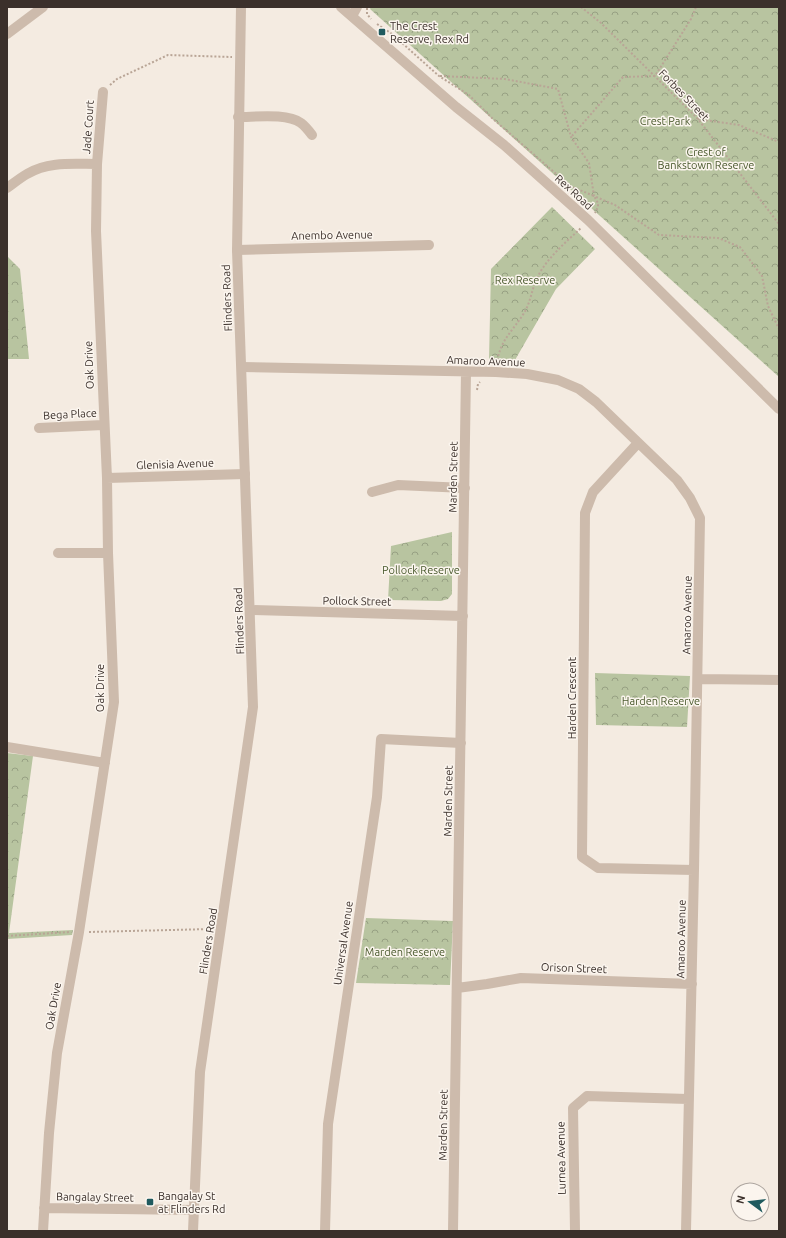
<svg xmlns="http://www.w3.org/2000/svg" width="786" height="1238" font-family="Ubuntu,sans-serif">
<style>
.park{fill:url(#park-crowns)}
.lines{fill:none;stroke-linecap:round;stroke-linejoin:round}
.path{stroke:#b9a596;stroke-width:2;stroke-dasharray:2 2;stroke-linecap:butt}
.minor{stroke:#cdbbac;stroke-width:10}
.tertiary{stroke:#cdbbac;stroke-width:10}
.poi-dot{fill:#1f5a5e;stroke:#fbf5ee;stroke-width:1.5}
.labels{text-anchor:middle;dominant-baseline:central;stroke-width:3;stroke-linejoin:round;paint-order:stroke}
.poi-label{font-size:11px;fill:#3b302b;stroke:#fbf5ee;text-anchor:start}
.street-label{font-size:11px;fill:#3b302b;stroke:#fbf5ee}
.park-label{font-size:11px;fill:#4a5a2e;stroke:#fbf5ee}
</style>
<defs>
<pattern id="park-crowns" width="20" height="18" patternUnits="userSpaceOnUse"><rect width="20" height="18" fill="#b8c4a0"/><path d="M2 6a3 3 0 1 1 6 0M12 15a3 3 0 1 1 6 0" fill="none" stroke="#97a083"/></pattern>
</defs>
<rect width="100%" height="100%" fill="#f4ebe1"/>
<path class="park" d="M371,7h408v370l-409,-368z
M552,207l43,42 -39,40 -41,71h-26l2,-91z
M7,256l13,13 9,90h-22z
M452,532v62l-4,5 -7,2 -53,-1 3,-54z
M595,673l95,3 -3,51 -91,-2z
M7,753l26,3 -24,177 64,-3 -1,5 -65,4z
M366,918l87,3 -3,64 -94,-2z"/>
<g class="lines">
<path class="path" d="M581,7l20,16 97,96 81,105
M367,8v6l4,5
M377,24l15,10 47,42 30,19 23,23 78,68 24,10 4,7v4l-3,6
M440,76l65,3 53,10 13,48 18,26 5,33 21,9 44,30 59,3 22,9 22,29 6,30 11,23
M110,85l7,-6 51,-24 64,2
M698,119l41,6 40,17
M572,136l51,-59 32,-1 36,-57 5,-12
M497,364c2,-23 16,-33 27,-51 7,-11 8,-26 14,-37 10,-19 28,-34 43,-48
M477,390l1,-6 2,-2
M89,932l122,-3
M7,936l63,-4"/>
<path class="minor" d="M352,16l5,-9
M7,34l36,-27
M238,117c18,0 49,-4 63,6 4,3 8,8 11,12
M7,188c7,-5 13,-10 20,-14 21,-13 47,-10 70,-10
M237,250l192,-5
M242,367l254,5 31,2 31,6 21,9 17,13 81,78 13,18 10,20 -6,352 -8,361
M39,428l64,-3
M638,443l-45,49 -8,21 -3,344 16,11 96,2
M107,478l138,-4
M372,492l26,-7 67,3
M58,553h50
M251,610l212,6
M698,679l81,1
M7,747l98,16
M457,988l30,-4 34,-6 171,6
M44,1208l149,2
M43,1231l6,-98 8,-80 22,-121 35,-230 -6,-149 -1,-75 -11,-247 1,-67 6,-72
M325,1231l3,-107 49,-327 4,-58 80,4
M453,1231l13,-859
M575,1231l-2,-123 14,-12 101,3"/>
<path class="tertiary" d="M341,7l115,100 48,38 84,75 191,189
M193,1231l7,-159 53,-365 -16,-457 4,-243"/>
</g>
<g class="poi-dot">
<rect x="378" y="28" width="8" height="8" rx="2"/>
<rect x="146" y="1198" width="8" height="8" rx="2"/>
</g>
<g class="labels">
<g class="poi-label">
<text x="390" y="26">The Crest<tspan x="390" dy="13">Reserve, Rex Rd</tspan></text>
<text x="158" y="1196">Bangalay St<tspan x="158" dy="13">at Flinders Rd</tspan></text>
</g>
<g class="street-label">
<text transform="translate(684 95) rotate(46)">Forbes Street</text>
<text transform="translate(88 127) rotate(-86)">Jade Court</text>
<text transform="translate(574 192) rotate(42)">Rex Road</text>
<text transform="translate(332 235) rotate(-1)">Anembo Avenue</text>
<text transform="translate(227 298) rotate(-92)">Flinders Road</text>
<text transform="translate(486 361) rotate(2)">Amaroo Avenue</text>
<text transform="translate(89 365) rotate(-92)">Oak Drive</text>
<text transform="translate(70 414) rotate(-3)">Bega Place</text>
<text transform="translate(175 464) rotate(-2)">Glenisia Avenue</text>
<text transform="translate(453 477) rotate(-89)">Marden Street</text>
<text transform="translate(357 601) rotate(1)">Pollock Street</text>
<text transform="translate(687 615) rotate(-89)">Amaroo Avenue</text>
<text transform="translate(239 621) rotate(-92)">Flinders Road</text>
<text transform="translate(100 688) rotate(-90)">Oak Drive</text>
<text transform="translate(572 698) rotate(-90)">Harden Crescent</text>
<text transform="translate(448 801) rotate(-89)">Marden Street</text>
<text transform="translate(681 939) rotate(-89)">Amaroo Avenue</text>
<text transform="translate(208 941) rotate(-81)">Flinders Road</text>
<text transform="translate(343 943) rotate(-82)">Universal Avenue</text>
<text transform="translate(574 968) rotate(2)">Orison Street</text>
<text transform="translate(53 1006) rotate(-80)">Oak Drive</text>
<text transform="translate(443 1125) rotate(-89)">Marden Street</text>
<text transform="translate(561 1158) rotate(-91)">Lurnea Avenue</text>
<text transform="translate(95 1197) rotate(1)">Bangalay Street</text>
</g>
<g class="park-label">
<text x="665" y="121">Crest Park</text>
<text x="706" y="152">Crest of<tspan x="706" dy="13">Bankstown Reserve</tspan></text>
<text x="525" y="280">Rex Reserve</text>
<text x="421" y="570">Pollock Reserve</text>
<text x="661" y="701">Harden Reserve</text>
<text x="405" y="952">Marden Reserve</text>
</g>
</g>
<rect width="786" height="1238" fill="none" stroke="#3b302b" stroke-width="16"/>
<g transform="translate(750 1202) rotate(285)"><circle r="19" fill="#fbf5ee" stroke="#aea6a0"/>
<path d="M0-3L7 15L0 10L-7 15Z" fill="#1f5a5e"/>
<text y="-6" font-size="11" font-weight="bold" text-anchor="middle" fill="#3b302b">N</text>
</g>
</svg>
